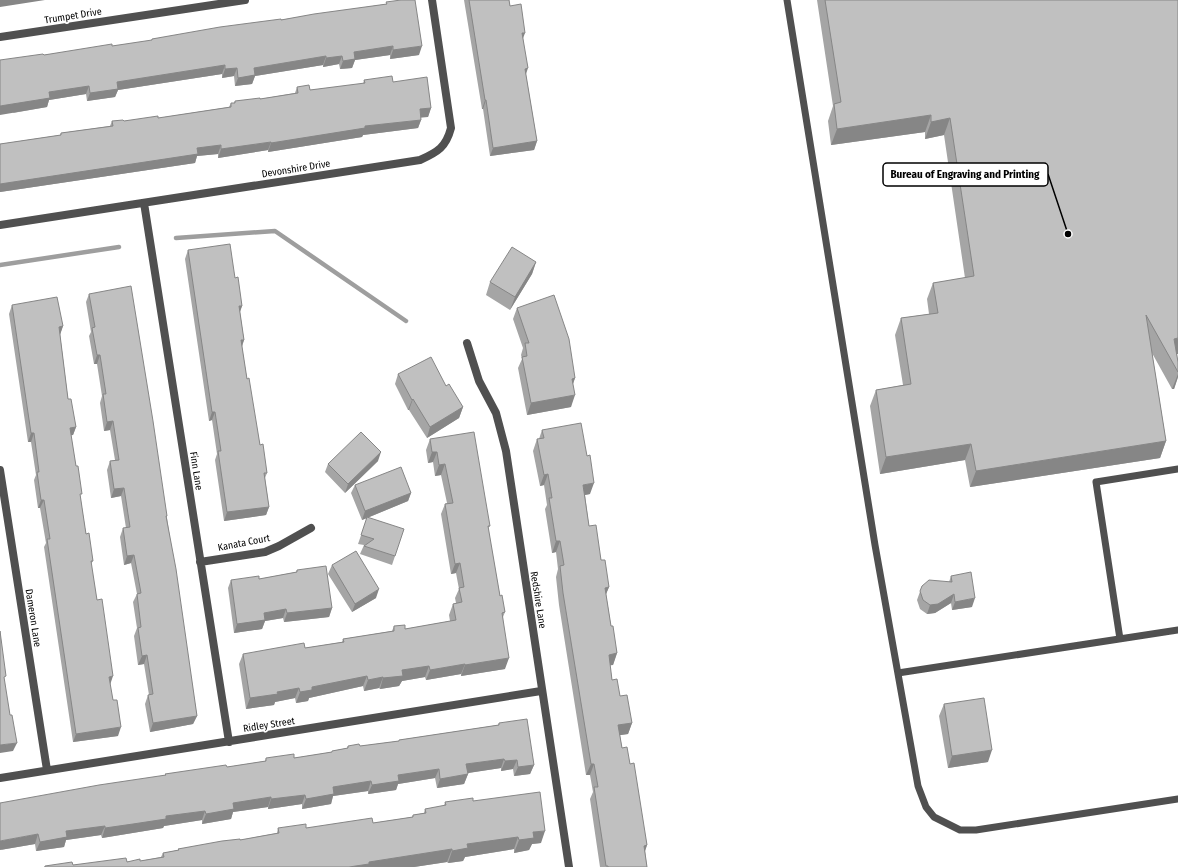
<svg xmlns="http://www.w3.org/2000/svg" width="1178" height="867" font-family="'Fira Sans Condensed',sans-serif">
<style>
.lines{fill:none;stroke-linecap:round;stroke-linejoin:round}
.stream{stroke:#9e9e9e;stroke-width:4.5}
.lane{stroke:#505050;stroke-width:7}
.street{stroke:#505050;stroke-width:8}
.wall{fill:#a5a5a5}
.shaded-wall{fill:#868686}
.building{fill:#c0c0c0;stroke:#868686}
.labels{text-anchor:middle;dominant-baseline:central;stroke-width:3.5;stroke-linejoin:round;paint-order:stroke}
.street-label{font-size:10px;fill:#000;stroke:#fff}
.leader{fill:none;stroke:#000;stroke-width:1.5}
.callout-dot{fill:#000;stroke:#fff;stroke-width:1.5}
.callout{fill:#fff;stroke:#000;stroke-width:1.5}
.callout-label{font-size:11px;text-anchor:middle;font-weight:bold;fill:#000}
</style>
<rect width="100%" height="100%" fill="#fff"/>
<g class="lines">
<path class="stream" d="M176,238l99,-7 131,90
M0,265l119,-18"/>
<path class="lane" d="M787,0l88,545 43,241 8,21 8,10 26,13h16l202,-31
M1120,639l-24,-157 82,-13
M898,673l280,-43"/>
<path class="street" d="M0,37l245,-37
M144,203l85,539
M0,225l420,-65c18,-8 26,-13 31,-32l-19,-128
M467,343l12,38 17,32 10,38 63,416
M0,470l47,300
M200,562l65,-10 14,-6 32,-18
M0,778l541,-87"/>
</g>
<path class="wall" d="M464,0h45l1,6 13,32 3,37 11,66 -3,9 -44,6 -7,-47h-1z
M817,0h361l-1,354 1,8v15l-4,12h-2l-20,-36 14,88 -6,17 -190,29 -5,-27 -85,14 -10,-68 6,-16 27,-5 -8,-50 6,-17 28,-4 -2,-15 6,-16 32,-5 -21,-143 -19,4v-7l-94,13 -3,-24 5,-15z
M386,2l33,53 -29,4v-4l-35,5 -3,8 -12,1 -1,-5 -16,3v-2l-68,11 -3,8 -17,2 -1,-10 -12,2v-4l-104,16 -3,7 -28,4 -1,-7 -37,6 -2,7 -34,6 31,-58 107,-14 1,-2 234,-35z
M364,80l29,2 38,26 -3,9h-7v3l-3,8 -55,7 -1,2 -94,15v-2l-50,8v-4l-21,2 -2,7 -195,29v-48l60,-9 1,-2 49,-7 2,-5h12l34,-3 71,-11 2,-4h3l1,-2 25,-2 35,-6 2,-6 13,3 53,-6z
M188,250l47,28 7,28 -2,6 4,28 -2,7 5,32 13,66 7,28 -2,5 4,29 -3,8 -42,6 -9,-61 2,-6 -5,-34 -3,1 -24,-162z
M536,262l-4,12 -22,36 -24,-15 4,-13z
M89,294l78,222v2l30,198 -4,8 -43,8 -5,-28 3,-9h1l-5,-31 -6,1 -4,-29 3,-8 -4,-26 4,-8 -6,-31 -7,2 -4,-28 3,-9h3l-5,-32 -10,2 -4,-28 3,-9 5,-1 -5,-30 -6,1 -4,-28 2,-7 -5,-32h-3l-5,-28 2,-4 -5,-30z
M12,305l51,21 -3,8 8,65 8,28 -3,8h-2l15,99 7,27 -2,3 27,172 -45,6 -29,-195 2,-4 -6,-35h-2l-4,-28 2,-5 -5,-33h-3l-19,-128z
M517,308l58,70 -2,6 -2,23 -44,8 -9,-47 4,-9 -1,-4 2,-7 -10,-29z
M398,374l48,12 17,21 -4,11 -32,20 -18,-28h-1l-13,-26z
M542,430l48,64 -5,1 4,31 12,34 8,27 -3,7 5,32 6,27 -4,12h-3l2,15 20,43 -4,11 -8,1 2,13 8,16 17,81 -2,6 2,16h-47l-10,-68 3,-7 -3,-17h-4l-27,-170 -3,-28 2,-8 -2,-17 -4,1 -7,-44 2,-4 -3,-20 -4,1 -7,-35 4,-12h2z
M430,439l60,87 -2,2 12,68 5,16 -2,5 2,52 -44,7v-2l-35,6 -1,-3 -23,4 -3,5 -19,3 -1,-1 -15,3 -1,-5 -54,12 -1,3 -12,2 -1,-5 -20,4 -1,3 -28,4 -7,-45 4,-10 62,-6 37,-6 1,-3 49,-8 2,-5 11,3 45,-8 -1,-6 4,-11 3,-1 -1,-5 4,-9 -3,-16 -5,1 -10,-60 4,-10 2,-1 -6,-28 -6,1 -2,-14 -5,1 -2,-13z
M378,461l-33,32 -20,-21 3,-8z
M355,485l56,8 -3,8 -41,17 28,38 -3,9 -32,-11 4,-9 -6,-1 9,-26 -5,2 -11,-27z
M332,565l44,33 -24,14 -24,-38z
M297,570l35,38 -3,9 -45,5 -1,-4 -18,3 -3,8 -28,4 -6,-45 3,-8 28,-1 37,-7z
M951,576l21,31 -20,3 -1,-7 -16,10 -8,1 -7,-5 -3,-9 5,-14 27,-4z
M944,704l44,58 -40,6 -9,-52z
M499,723l35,42 -4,9 -16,2 -1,-7 -12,2v-3l-34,5 1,1 -4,10 -27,4 -2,-10 -37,6 -2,6 -28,4v-3l-35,5 -2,8 -29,5v-5l-34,5v-2l-35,5 -2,7 -29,5v-4l-38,6 -1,2 -61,10 -1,-3 -35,5 -2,7 -28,4 -1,-7 -35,6 165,-75v-1l62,-7 38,-6 1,-3h28l38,-6v-1l15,-3 1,-2h12l39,-5v-1l99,-15z
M473,801l68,42 -9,1 -3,6 -15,3v-4l-49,8 -2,4 -15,2 -1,-1 -33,5h-370l1,-1 28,-1 67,-4 21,-4 2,-4 15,-3v-1l62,-9 37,-7 1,-5h28l67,-5 39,-6 1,-2 11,-2 1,-4 19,-3 1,-4z"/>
<path class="shaded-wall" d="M0,0h45l-45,7z
M522,33h3l-3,8z
M393,46l-3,9 -35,5 -3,8 -12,1 3,-8 11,-9z
M422,46l-3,9 -29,4 3,-9z
M326,56l-3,9 -68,11 -3,8 -17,2 3,-8 16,-10z
M342,56l-3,8 -16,3 3,-9z
M225,65l-3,9 -104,16 -3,7 -28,4 3,-8 27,-11z
M237,68l-3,8 -12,2 3,-9z
M528,68l-3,9v-8z
M89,86l-3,8 -37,6 -2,7 -47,8v-9l49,-14z
M485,100h1l-3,9h-1z
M431,108l-3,9 -11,1 3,-9z
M931,115l-6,17 -94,13 6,-16z
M950,118l-6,17 -19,4 6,-17z
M421,120l-3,8 -55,7 -1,2 -94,15 3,-9 94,-17z
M537,141l-3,9 -44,6 3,-8z
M271,142l-3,8 -50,8 3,-9z
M221,145l-3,9 -21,2 -2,7 -195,29v-8l197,-36z
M536,262l-4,12 -22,36 5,-13z
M239,306h3l-3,8z
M63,326l-3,9 -1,-8z
M1178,338v16l-10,1 6,-16z
M241,340h3l-3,8z
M97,355h3l-3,9h-3z
M1178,374v3l-4,12h-2z
M575,378l-4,11 1,-10z
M575,395l-4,12 -44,8 4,-12z
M413,399l-4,11h-1l4,-10z
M463,407l-4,11 -32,20 3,-11z
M212,412h3l-3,8 -3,1z
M113,421l-3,9 -6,1 3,-9z
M76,427l-3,8 -6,1 3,-8z
M31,433h3l-3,9h-3z
M1166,441l-6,17 -190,29 6,-16z
M971,444l-6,16 -85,14 6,-17z
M381,452l-3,9 -33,32 3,-9z
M432,452h5l-4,10 -5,1z
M445,464l-4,11 -6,1 4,-11z
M548,474l-4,11 -4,1 4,-11z
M594,483l-4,11 -11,2 4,-11z
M124,488l-3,8 -10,2 3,-9z
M411,493l-3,8 -46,19 3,-9z
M41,500h3l-4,8h-2z
M269,507l-3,8 -42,6 3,-9z
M556,541h4l-4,11 -4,1z
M134,555l-3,8 -7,2 3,-9z
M460,563l-4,10 -5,1 4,-10z
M609,587l-5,12 1,-11z
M379,589l-3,9 -24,14 3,-8z
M954,594l-3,9 -16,10 -8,1 3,-9z
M975,598l-3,9 -20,3 3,-8z
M332,608l-3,9 -45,5 3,-9z
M286,609l-3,9 -18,3 -3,8 -28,4 3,-9 27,-11z
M617,653l-4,12 -8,1 4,-11z
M147,655l-3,9 -6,1 4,-9z
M509,658l-4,11 -44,7 4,-11z
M465,664l-4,10 -35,6 4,-10z
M429,666l-4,11 -23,4 -3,5 -19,3 3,-11 19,-8z
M113,676l-3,9 -1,-8z
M367,676l-4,10 -54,12 -1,3 -12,2 4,-11 12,-5z
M383,677l-4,11 -15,3 4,-11z
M299,688l-4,10 -20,4 -1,3 -28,4 4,-11 27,-6z
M197,716l-4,8 -43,8 3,-9z
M632,723l-4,11 -14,2 4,-11z
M121,727l-3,9 -45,6 3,-8z
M17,743l-4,8 -13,2v-8z
M992,750l-4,12 -40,6 4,-12z
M504,759l-3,9 -39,6 4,-10z
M517,760l-4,9 -12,2 4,-10z
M591,764h3l-4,11h-4z
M534,765l-4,9 -16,2 4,-9z
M439,769l-4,9 -37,6 -2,6 -28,4 4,-9 26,-10z
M468,774l-4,10 -27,4 3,-9z
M371,781l-3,10 -35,5 -2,8 -29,5 4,-10 27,-12z
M305,795l-3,9 -34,5 3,-10z
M271,797l-3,10 -35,5 -2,7 -29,5 4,-10 27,-11z
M205,811l-3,9 -38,6 -1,2 -61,10 3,-10 61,-12z
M105,826l-4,9 -35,5 -2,7 -28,4 4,-9 26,-11z
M545,831l-4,12 -9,1 -3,6 -15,3 5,-13 14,-8z
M38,834l-3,10 -35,6v-9z
M518,837l-4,12 -49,8 -2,4 -15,2 4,-12 15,-7z
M647,845l-4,12 1,-11z
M452,849l-5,13 -33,5h-65l20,-5z"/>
<path class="building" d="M401,0h14l7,46 -29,4v-4l-39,6 1,7 -12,2 -1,-5 -16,2v-2l-72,12 1,7 -17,3 -1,-10 -12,1v-4l-108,17 1,7 -28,4 -1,-7 -40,6 1,6 -50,8v-46l43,-6 1,1 68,-11v2l40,-6v-1l68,-12 61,-8v1l33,-6 73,-10 -1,-2z
M469,0h40l1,6 11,-2 4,29h-3l6,35 -3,1 12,72 -44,7 -7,-48h-1z
M825,0h353v338l-4,1 4,23v10l-32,-57 20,126 -190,30 -5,-27 -85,13 -10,-67 35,-6 -10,-66 37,-5 -5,-30 41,-7 -24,-158 -19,4v-7l-94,14 -3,-25 7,-2z
M392,76l1,6 34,-5 4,31 -11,1 1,11 -56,6v2l-94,15v-1l-50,7v-4l-24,3 1,6 -198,30v-40l61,-9v-2l52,-7 -1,-5 11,-1 1,1 34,-5v2l73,-11v-4h4v-2l25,-3v1l38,-6 -1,-6 12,-2 1,5 55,-7 -1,-3z
M230,244l5,34 3,-1 4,29h-3l5,34h-3l6,39 2,-1 11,67 3,-1 4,29h-3l5,34 -42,5 -9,-61h3l-6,-39h-3l-24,-162z
M512,247l24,15 -21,35 -25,-15z
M131,286l22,135 14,95h-1l10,53 21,147 -44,7 -5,-28 5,-1 -6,-39 -5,1 -4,-28 3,-1 -4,-33 4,-1 -7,-38 -7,1 -4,-28 7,-1 -6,-39 -10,1 -4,-28 9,-1 -6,-39 -6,1 -4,-28h3l-6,-39h-3l-5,-27 3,-1 -6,-33z
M554,295l15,44 6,39 -3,1 3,16 -44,8 -9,-46 5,-1 -2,-13h4l-12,-35z
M57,297l6,29 -4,1 9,72h3l5,28 -6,1 6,38h2l4,28h-2l6,40 3,-1 4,28h-2l6,39 5,-1 11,77 -4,1 4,23h4l4,27 -45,7 -29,-195h3l-6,-39h-3l-4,-28h2l-5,-39h-3l-19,-128z
M431,357l15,29 3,-2 14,23 -33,20 -17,-28 -1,1 -14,-26z
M581,423l6,33 3,-1 4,28 -11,2 6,41 7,-1 5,35h4l4,27 -4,1 6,38h2l4,27 -8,2 3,25 5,-1 3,17 7,-1 5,28 -14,2 4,23 5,-1 3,17 4,-1 13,82 -3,1 3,21h-39v-1h-2l-4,-27 -8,-52h4l-4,-23h-3l-28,-171 -3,-27 4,-1 -4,-24h-4l-7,-43h3l-4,-24 -4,1 -7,-36 7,-1 -2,-8z
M361,432l20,20 -33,32 -20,-20z
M474,432l11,65 5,29h-2l12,70 2,-1 3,17 -3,1 7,45 -44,7v-1l-35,6 -1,-4 -27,4 1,6 -20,2v-1l-15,3 -1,-4 -55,11v3l-12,2 -1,-4 -22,4 1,2 -28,4 -7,-44 61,-11 1,5 39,-6 -1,-3 51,-8v-5l11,-1v4l51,-9 -3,-16 9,-2 -3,-14 5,-1 -4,-24 -5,1 -10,-60 8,-1 -8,-39 -6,1 -2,-13h-5l-2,-13z
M401,467l10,26 -46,18 -10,-26z
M367,517l37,12 -9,27 -31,-10 10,-7 -13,-4z
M356,551l23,38 -24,15 -23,-39z
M326,566l6,42 -45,5 -1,-4 -22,4 1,7 -28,4 -6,-44 28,-4v3l38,-7v-2z
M971,572l4,26 -20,4 -1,-8 -16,10 -8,1 -7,-5 -3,-9 2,-5 7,-6 23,2 -1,-6z
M0,631l6,45 -2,1 6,38h2l5,28 -17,2z
M984,698l8,52 -40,6 -8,-52z
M527,719l7,46 -16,2 -1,-7 -12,1 -1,-2 -38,5 2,10 -28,5 -1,-10 -41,6 1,6 -27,4 -1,-4 -38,6 1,7 -28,5 -1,-4 -34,4v-2l-38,6 1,6 -28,5 -1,-3 -39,5v3l-33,5 -28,4v-2l-39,5 1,6 -27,5 -2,-8 -38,7v-38l99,-18 67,-10 -1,-1 61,-9 1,2 39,-6v-3l28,-4v4l38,-6v-1l16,-3v-2l11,-2 1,2 39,-5v-1l100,-15v-2z
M540,792l5,39 -12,1 1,6 -15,2 -1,-3 -51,7 1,4 -16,3v-2l-83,13v2l-20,3h-304v-1l27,-4 1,3 53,-7 1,4 13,-3v2l24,-4 -1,-4 16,-3 -1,-1 44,-8 18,-2v1l39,-7 -1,-5 28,-4v4l66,-10 1,5 40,-6v-2l13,-2 -1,-4 21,-4 -1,-3 28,-4v3z"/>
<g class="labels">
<g class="street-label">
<text transform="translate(73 16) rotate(-9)">Trumpet Drive</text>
<text transform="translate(296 169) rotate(-9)">Devonshire Drive</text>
<text transform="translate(196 471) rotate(81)">Finn Lane</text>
<text transform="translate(244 543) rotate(-11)">Kanata Court</text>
<text transform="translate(538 600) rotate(81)">Redshire Lane</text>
<text transform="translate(33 618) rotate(81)">Dameron Lane</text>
<text transform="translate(269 725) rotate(-9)">Ridley Street</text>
</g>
</g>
<path class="leader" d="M1068 234L1048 174"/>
<circle class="callout-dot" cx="1068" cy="234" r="4"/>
<rect class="callout" x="883" y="163" width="165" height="23" rx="4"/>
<g class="callout-label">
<text x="965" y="178">Bureau of Engraving and Printing</text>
</g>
</svg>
